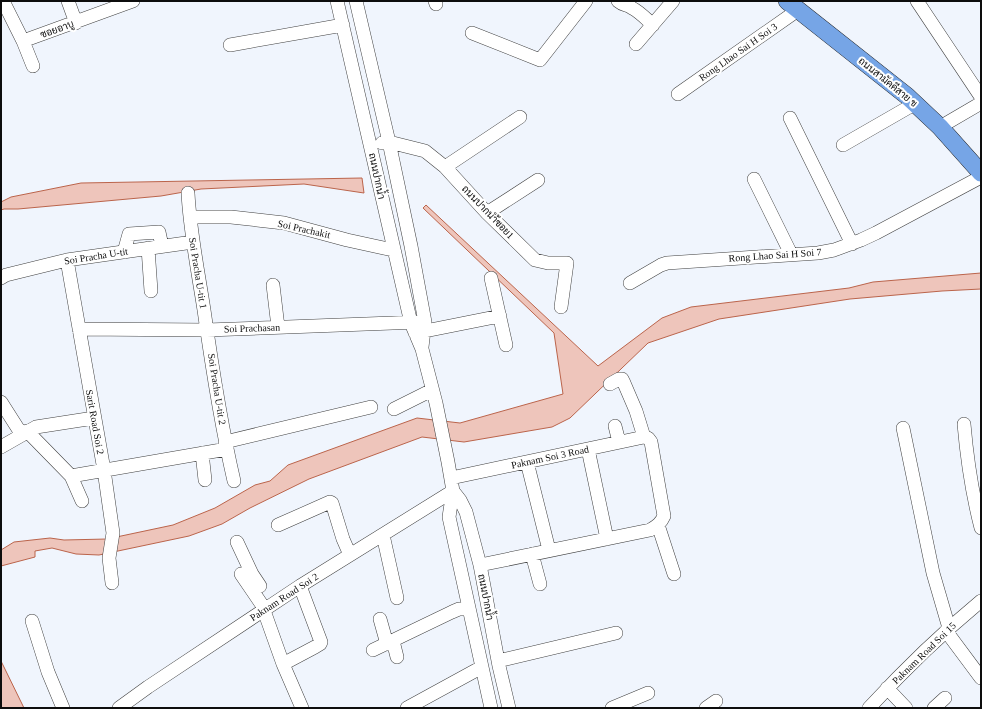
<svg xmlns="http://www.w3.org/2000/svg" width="982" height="709" font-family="'Times New Roman',Sarabun,serif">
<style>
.water{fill:#eec5bb;stroke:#bb644b}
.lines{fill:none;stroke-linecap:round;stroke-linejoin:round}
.minor-casing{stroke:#404040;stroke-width:14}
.major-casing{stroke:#1e1e1e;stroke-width:18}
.minor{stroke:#fff;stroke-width:13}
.major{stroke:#76a5e6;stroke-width:17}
.labels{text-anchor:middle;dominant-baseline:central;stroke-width:4;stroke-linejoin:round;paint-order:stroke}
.street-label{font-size:10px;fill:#0d0d0d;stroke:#fff}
</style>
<rect width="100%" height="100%" fill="#f0f5fd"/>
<path class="water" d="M362,178l2,15 -60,-9 -103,5 -40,7 -143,13h-14l-3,1v-8l10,-5 70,-14z
M426,205l172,161 64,-48 29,-11 158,-19 24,-6 108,-9v16l-39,2 -92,8 -131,20 -71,24 -78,75 -18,9 -88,15 -42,-5 -113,42 -59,29 -28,16 -33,12 -90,19 -23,-1 -24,-6 -17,3v6l-34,9v-16l13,-8 36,-4 14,2 43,-1 66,-14 42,-17 40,-23 15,-4 18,-16 129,-47 43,5 103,-29 -9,-61 -131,-125z
M1,661l23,47h-23z"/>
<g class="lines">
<defs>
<path id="minor" d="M3,1l20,40 110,-40
M68,1l8,22
M337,1l74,322 11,26 14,54 12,59 5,29 -4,26 42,191
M356,1l33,141 22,104 14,76 -3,25
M435,1l1,3
M618,1c6,5 9,3 14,7 8,4 14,11 21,17
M917,1l64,96
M472,33l68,27 46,-59
M23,41l10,25
M636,44l37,-43
M230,45l113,-20
M678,94l120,-84
M790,118l62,126
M940,127l41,-24
M382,143l7,-1 36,9 20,16 42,46 48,47 13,3h19l-6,44
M843,145l73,-42
M445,167l75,-50
M754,179l37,75
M188,193c2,39 10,78 16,117 8,57 17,115 30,171
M487,213l51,-33
M190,217h41l53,6 63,17 46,10
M148,248l3,43
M124,252l5,-18 30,-2 3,14
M67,260l37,210 9,63 -4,25 3,25
M1,278l5,-3 61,-15 126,-18
M491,278l15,67
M630,283l31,-18 6,-2 151,-10 16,-3 27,-10 15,-7 105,-56
M273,285l5,42
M79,329l128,1 212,-8
M415,333l85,-17
M610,384l9,-5h3l2,4 12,28 8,26
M1,402l21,33
M394,409l38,-19
M964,424c3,35 8,69 17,104
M615,426l4,16
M903,428l30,145 16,55
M27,431l44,45 11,25
M225,442l146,-35
M1,447l35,-20 58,-9
M588,449l19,90
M202,453l3,27
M527,462l22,88
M71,476l156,-27
M451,478l193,-41 4,1 3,4 13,74c-3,7 -7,10 -14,14l-170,35
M453,491l7,9 6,12 14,53 19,101 10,42
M278,525l52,-23 2,1 11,36 7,16
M658,525l16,49
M383,535l14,63
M237,542l15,32 8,12
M532,554l8,30
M241,574l21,31 21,59 19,44
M380,619l7,25
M32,621l16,51 15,36
M946,631l35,47
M393,641l4,16
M373,650l79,-38 7,-3h9
M498,661l118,-28
M283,664l32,-17 5,-3 1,-2 -21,-56
M887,688l19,20
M119,708l29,-21 152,-101 153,-95
M407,708l75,-41
M612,708l36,-15
M706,708l10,-7
M869,708c35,-38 72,-74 112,-107
M934,708l11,-10"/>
<path id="major" d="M787,1l120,95 33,31 41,46"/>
</defs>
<use href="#minor" class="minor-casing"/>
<use href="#major" class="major-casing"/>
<use href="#minor" class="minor"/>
<use href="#major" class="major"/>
</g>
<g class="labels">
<g class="street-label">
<text transform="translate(57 29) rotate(-20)">ซอยอาบู</text>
<text transform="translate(738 52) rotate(-35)">Rong Lhao Sai H Soi 3</text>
<text transform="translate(888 82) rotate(39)">ถนนสามัคคีสาย ข</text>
<text transform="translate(377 176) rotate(78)">ถนนปากน้ำ</text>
<text transform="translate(488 212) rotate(46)">ถนนปากนำ้ซอย1</text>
<text transform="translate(304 229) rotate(13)">Soi Prachakit</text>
<text transform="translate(775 255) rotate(-4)">Rong Lhao Sai H Soi 7</text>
<text transform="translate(96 256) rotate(-9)">Soi Pracha U-tit</text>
<text transform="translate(198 273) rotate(81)">Soi Pracha U-tit 1</text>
<text transform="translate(252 328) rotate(-2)">Soi Prachasan</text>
<text transform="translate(217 389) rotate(81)">Soi Pracha U-tit 2</text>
<text transform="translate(95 422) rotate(80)">Sarit Road Soi 2</text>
<text transform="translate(550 457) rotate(-12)">Paknam Soi 3 Road</text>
<text transform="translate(284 597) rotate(-33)">Paknam Road Soi 2</text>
<text transform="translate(486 597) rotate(79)">ถนนปากน้ำ</text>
<text transform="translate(924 653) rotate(-44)">Paknam Road Soi 15</text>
</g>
</g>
<rect width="982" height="709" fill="none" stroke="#0d0d0d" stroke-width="4"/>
</svg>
